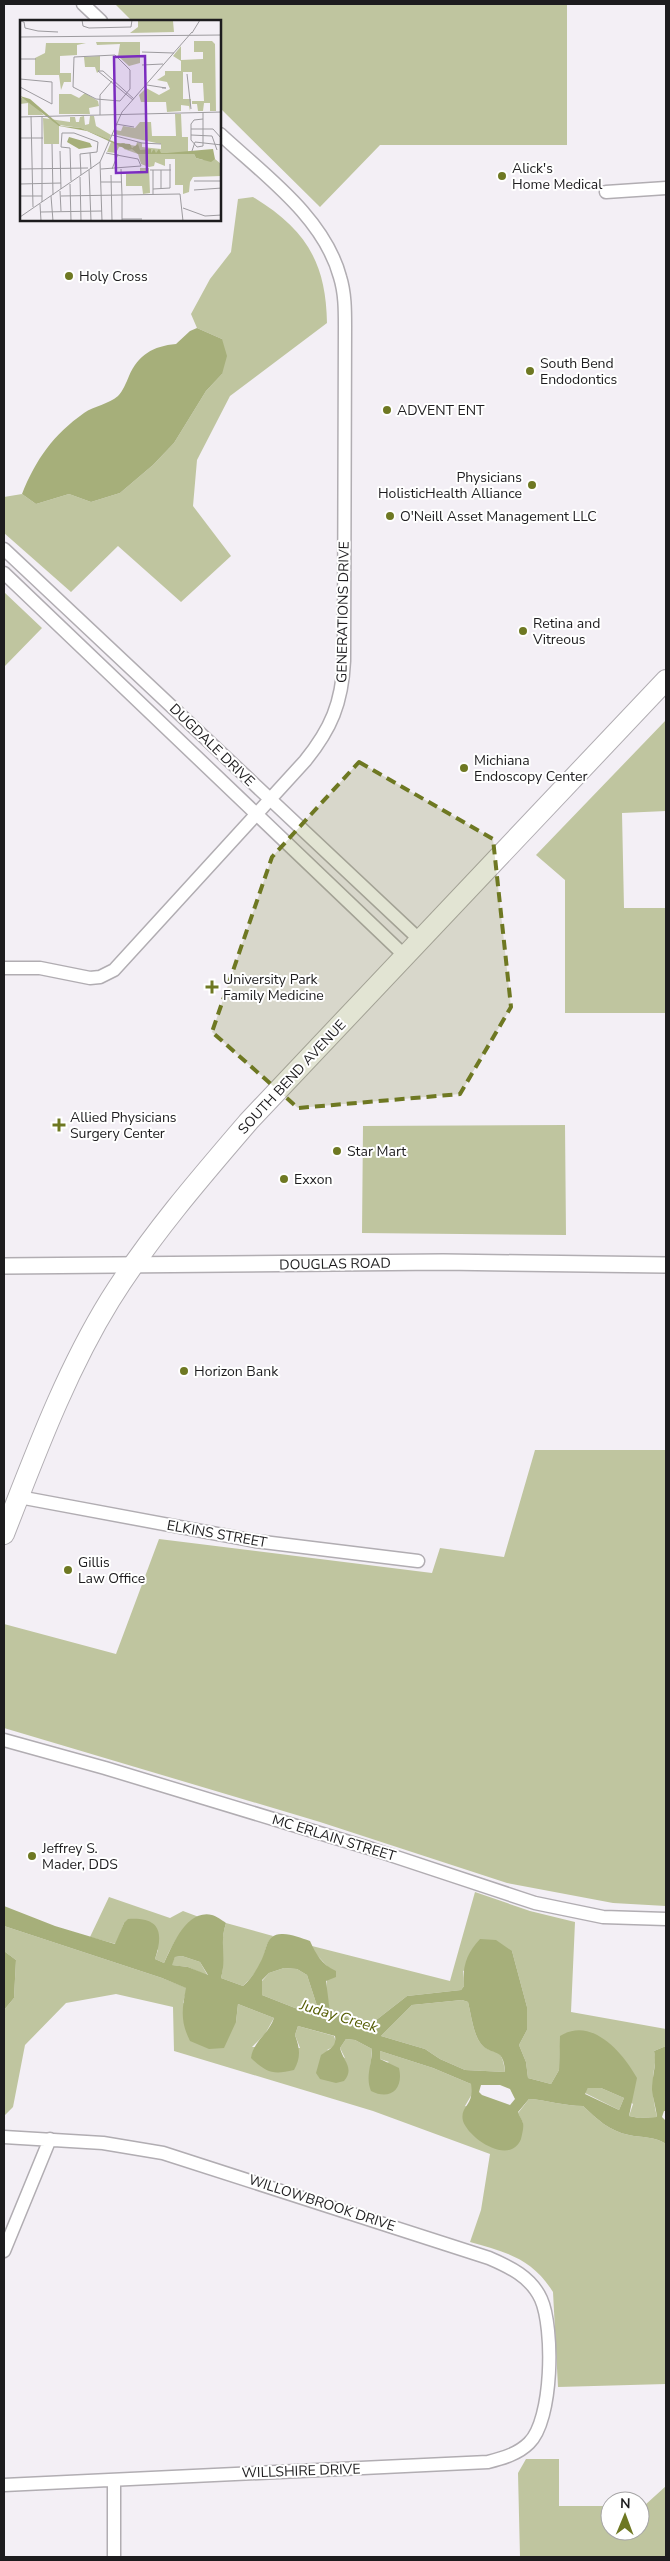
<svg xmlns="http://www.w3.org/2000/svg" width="670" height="2561" font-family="'Nunito Sans',sans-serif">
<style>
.green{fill:#bfc59f}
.water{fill:#a6af7a;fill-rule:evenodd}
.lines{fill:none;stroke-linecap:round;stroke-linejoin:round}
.minor-casing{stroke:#b1adb2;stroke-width:15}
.tertiary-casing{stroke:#b1adb2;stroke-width:18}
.primary-casing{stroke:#b1adb2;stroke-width:22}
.minor{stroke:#fff;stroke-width:12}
.tertiary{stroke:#fff;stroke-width:15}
.primary{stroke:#fff;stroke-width:20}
.marked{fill:#6e7822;fill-opacity:0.2;stroke:#6e7822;stroke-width:4;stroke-dasharray:10 6;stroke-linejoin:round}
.poi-dot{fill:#6e7822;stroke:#fff;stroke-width:2}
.labels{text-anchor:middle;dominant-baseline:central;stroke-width:4;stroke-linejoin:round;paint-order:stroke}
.poi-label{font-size:14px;fill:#1d1c1e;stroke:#fff;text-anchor:start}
.street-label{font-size:14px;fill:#1d1c1e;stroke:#fff}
.water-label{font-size:15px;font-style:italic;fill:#555d03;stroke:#fff}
.inset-road{fill:none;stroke:#9d9b9f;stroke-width:1}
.view{fill:#7b2cbf;fill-opacity:0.15;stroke:#7b2cbf;stroke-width:2.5}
.inset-edge{fill:none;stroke:#1d1c1e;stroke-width:2.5}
</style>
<rect width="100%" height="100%" fill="#f3eff5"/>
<path class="green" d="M115,4h452v141h-187l-60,62 -100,-99v-87h-88z
M253,197c52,32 73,64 74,126l-97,73 -33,64 -4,46 38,50 -50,46 -63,-56 -47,46 -67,-59v-36l18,-3 14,10 33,-10 22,8 29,-9 33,-28 21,-22 32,-52 16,-17v-35l-25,-11 -6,-14 19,-35 21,-27 7,-53z
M4,592l38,36 -38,39z
M666,720v91l-44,2 2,95h42v105h-101v-133l-29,-25z
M565,1125l1,110 -204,-2 1,-107z
M535,1450h131v456l-53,-3 -106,-20 -187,-61 -316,-94v-104l112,30 43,-115 273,34 8,-25 64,9z
M475,1892l55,19 45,11 -4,90 95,17v17l-12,5c3,13 -1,17 -1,29 -1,12 1,24 4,37l-18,1 -10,-2 4,-12 -73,-58 -1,24 -8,14 -23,-6 -2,-16 -7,-17 8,-15v-23l-15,-56 -49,20 1,15 -3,4 -54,6 -41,32 -24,-13 -12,-3 -4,-22 2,-23 -14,-15 -2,-6 138,35z
M109,1897l61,21 13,-7 16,6c-19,12 -26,26 -35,46l-9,-4 3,-9 -34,-27 -8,21 -26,-7z
M226,1923l47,13c-8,8 -7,14 -10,23 -4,10 -13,20 -20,27l-22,-8c5,-18 -2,-34 5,-55z
M4,1926l158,52 25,10 -4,15 53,19 2,-18 36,14 -9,16 -13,13 48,1 -5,-13 3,-9 36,10 2,6 -3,5 -6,3 18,8 -5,-10 6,-9 9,1 17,9 -2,22 19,-9 -9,-3v-8l53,17 38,16 1,10 -7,12 58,17 -5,-10 11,-14c18,1 35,7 54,7 14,13 26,25 46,29 13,3 26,1 37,9v240l-108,3 -5,-95c-21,-34 -48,-40 -83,-50l11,-32 9,-56 -117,-43 -199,-60 -1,-44 -57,-13 -50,9 -41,42 -12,62 -9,9v-106l10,-12 2,-38 -12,-9z
M182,1956l18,6 8,14 -20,-9 -17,-2 4,-8z
M284,1968l13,1 10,6 12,37 -24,-4 -33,-13v-14l7,-8z
M462,2000l6,2c3,12 5,29 11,39 11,17 23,0 26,31l-40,-2 -25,-11 -15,-10 -44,-13 31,-31z
M588,2088h13l23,10 -5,12 -34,-17z
M526,2459h33v47h51v25h30v-26h5l21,-19v71h-146l-2,-84z"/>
<path class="water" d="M197,328l25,11 5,17 -5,18 -16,17 -32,52 -21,22 -33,28 -29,9 -22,-8 -33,10 -14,-10c14,-35 31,-59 62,-81 10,-7 25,-9 34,-17 5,-5 8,-13 11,-20 9,-21 24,-30 47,-32l14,-13z
M4,1906l51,20 60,18 9,-21 4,-4c32,-2 36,13 27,40l9,4c8,-16 22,-54 48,-48 4,1 10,5 14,8 -7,21 1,34 -5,55l22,8c8,-7 13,-15 18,-25 6,-10 4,-28 22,-27 9,0 18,4 27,7 6,13 11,23 26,30v6l-10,4 4,31 12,3 24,13 41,-32 54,-6 3,-4c-2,-20 3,-33 16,-47l16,1 16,11 15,56v23l-8,15 7,17 2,16 23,6 8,-14 1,-34c32,-20 63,17 77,42l-8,38 10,2 18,-1c-1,-9 -4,-18 -5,-27 0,-15 5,-24 2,-39l12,-5v65h-2l-2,6 4,4v23c-11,-8 -24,-6 -37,-9 -20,-4 -32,-16 -46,-29 -19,0 -36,-6 -54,-7l-11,13c1,4 4,7 5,11 1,5 -1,11 -2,16 -11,27 -52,0 -58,-18 -3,-12 7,-16 8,-25 1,-4 0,-8 0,-12l-38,-16 -53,-17v8l19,9c5,21 -9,33 -28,23 -6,-14 1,-27 1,-42l-17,-9 -9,-1 -6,9c3,13 15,20 4,33l-8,2 -16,-4 -4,-6 5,-18c8,-6 16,-8 14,-19l-37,-10 -3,9c5,14 6,22 -1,35 -21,5 -27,3 -43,-12 2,-17 18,-24 23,-40l-36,-14 -2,18 -12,26 -15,1 -19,-8c-10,-20 -8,-32 -4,-53l-24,-10 -158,-52zM182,1956l18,6 8,13 -20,-8 -16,-2 3,-8zM284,1968l13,1 10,6 12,37 -24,-4 -33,-13v-15l7,-7zM462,2000l6,2c3,12 5,29 11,39 10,17 25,3 26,31l-40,-2 -25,-11 -15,-10 -44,-13 31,-31zM481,2085h19l10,4 5,10 -5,6 -28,-10 -3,-3zM588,2088h13l23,10 -5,12 -34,-16z
M4,1951l12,9 -2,38 -10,12z"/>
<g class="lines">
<defs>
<path id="minor" d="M83,4l18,17
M606,192l60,-4
M4,549l416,391
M4,573l401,383
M4,968h36l50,10 10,-1 14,-7 191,-209c26,-32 37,-58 39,-100l1,-335c0,-16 0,-33 -5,-49 -16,-60 -77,-103 -120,-143
M19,1497l236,44 163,20
M4,1740l101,28 267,81 163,54 68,14 63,2
M4,2137l99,6 60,10 326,105c21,9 42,19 52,41 13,29 12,121 -12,144 -11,11 -26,15 -41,19l-484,23
M4,2251l46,-112
M114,2557v-77"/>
<path id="tertiary" d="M4,1266l439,-4 223,3"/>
<path id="primary" d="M4,1534c31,-79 61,-161 106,-234 40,-64 90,-122 139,-179l417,-441"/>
</defs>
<use href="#minor" class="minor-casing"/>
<use href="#tertiary" class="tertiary-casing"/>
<use href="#primary" class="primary-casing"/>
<use href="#minor" class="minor"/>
<use href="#tertiary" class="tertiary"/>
<use href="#primary" class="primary"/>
</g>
<path class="marked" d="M359,762l134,77 18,168 -51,87 -162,14 -86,-76 60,-175z"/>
<g class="poi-dot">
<circle cx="502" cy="176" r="5"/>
<circle cx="69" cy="276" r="5"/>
<circle cx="530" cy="371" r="5"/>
<circle cx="387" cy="410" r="5"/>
<circle cx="532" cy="485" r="5"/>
<circle cx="390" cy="516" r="5"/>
<circle cx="523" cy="631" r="5"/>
<circle cx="464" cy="768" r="5"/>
<path d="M209.5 979.5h5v5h5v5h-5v5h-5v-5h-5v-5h5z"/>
<path d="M56.5 1117.5h5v5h5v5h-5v5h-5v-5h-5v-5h5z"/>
<circle cx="337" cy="1151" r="5"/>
<circle cx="284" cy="1179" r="5"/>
<circle cx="184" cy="1371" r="5"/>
<circle cx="68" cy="1570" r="5"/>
<circle cx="32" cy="1856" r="5"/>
</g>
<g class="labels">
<g class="poi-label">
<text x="512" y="168">Alick's<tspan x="512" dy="16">Home Medical</tspan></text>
<text x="79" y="276">Holy Cross</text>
<text x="540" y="363">South Bend<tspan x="540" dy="16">Endodontics</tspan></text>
<text x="397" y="410">ADVENT ENT</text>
<text x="522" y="477" text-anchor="end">Physicians<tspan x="522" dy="16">HolisticHealth Alliance</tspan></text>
<text x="400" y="516">O'Neill Asset Management LLC</text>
<text x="533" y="623">Retina and<tspan x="533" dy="16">Vitreous</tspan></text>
<text x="474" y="760">Michiana<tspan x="474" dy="16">Endoscopy Center</tspan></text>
<text x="223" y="979">University Park<tspan x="223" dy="16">Family Medicine</tspan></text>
<text x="70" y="1117">Allied Physicians<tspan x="70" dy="16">Surgery Center</tspan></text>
<text x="347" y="1151">Star Mart</text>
<text x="294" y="1179">Exxon</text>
<text x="194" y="1371">Horizon Bank</text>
<text x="78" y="1562">Gillis<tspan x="78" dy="16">Law Office</tspan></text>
<text x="42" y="1848">Jeffrey S.<tspan x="42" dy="16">Mader, DDS</tspan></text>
</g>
<g class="street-label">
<text transform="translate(343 612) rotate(-89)">GENERATIONS DRIVE</text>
<text transform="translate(212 745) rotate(44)">DUGDALE DRIVE</text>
<text transform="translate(292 1077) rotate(-47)">SOUTH BEND AVENUE</text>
<text transform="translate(335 1264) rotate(-1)">DOUGLAS ROAD</text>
<text transform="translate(217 1534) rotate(10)">ELKINS STREET</text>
<text transform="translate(334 1838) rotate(17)">MC ERLAIN STREET</text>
<text transform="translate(322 2203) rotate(18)">WILLOWBROOK DRIVE</text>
<text transform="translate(301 2471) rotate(-2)">WILLSHIRE DRIVE</text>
</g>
<g class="water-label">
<text transform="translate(339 2016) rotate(17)">Juday Creek</text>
</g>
</g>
<g transform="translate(20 20)">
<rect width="201" height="201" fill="#f3eff5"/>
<path d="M118,1h35l1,11 -44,1 8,-6zM174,21h18l3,3 1,67h-6v-8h-6l-1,8h-5l-1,-7h-5v-3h12l-1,-18h-11v-11h-9v27h8l-1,12 -1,-5 -8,-1v6l-14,1 -1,-10h-25l-2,-7 7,-7 13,7 11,-6 -3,-7 -10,-2 8,-5v-4h16v-10l-8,-5 8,-10v14l22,-1v-7h-9zM76,22h44v21l-11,3 -11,-10 2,-12 -23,1zM26,23h40l-9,2v10l-17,1v17h11v9h-7l-3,8 -2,-15h-24v-17l10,-5zM80,36v14l-3,3 -2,-6h-10l-1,-10zM65,73l13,8 1,5 -10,2 1,6h-31v-20h12l8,4zM0,77l10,4 14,14h-16v-12l-8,1zM155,94h6l1,23h6v16h-6l12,1 2,4 7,2 12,-1 6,5v12l-28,1 -3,5 -1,10 -6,2v-9h-8v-26h-10v7l-10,-4 -1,4 -5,1 -8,-3 -3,-10 -14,-5 -1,-2h-4l-3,6 -9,-1 4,-10 12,4 -2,-3h4l-1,2 3,5 6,-2 -7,-2v-2l10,2 1,-4 5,1v4l19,2v-5l-47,-10 1,-4 6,1 2,-5 12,2 5,-6h11l1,14h24zM64,96l1,9 4,-1 1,-8h4l2,10 15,9 -2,5 -28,-12 -22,-3v19h-15l-1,-26 27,4v-5h5l1,5h3l1,-5zM120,148h9l1,25 -7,1 -1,-8h-16v-12l14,-1z" fill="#bfc59f"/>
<path d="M0,76l10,3 31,27 20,2 36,15 13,1 2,4 6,-4 2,6 11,-1v4l3,-4 2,4 3,-4 2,4h6l46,-4 2,10 -4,3 -15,-4 -2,-4h-56l-6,-5 -4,1 -41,-19 -28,-5zM49,117l21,6 2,4 -13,2 -12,-7z" fill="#a6af7a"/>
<path class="inset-road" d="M62,0l1,6 6,2 42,-1 1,-7M0,1l4,1 1,6 13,3 20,1M172,13l8,-13M0,17l202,-2M122,32l32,1M95,35l15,15v19l-10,12 -24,-2 -23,-12 1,-30zM0,39h16M122,45l21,-1M167,54l4,35M0,59l32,3v22l-32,-17M127,65l19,3h-4M113,80l-35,-29h5l31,28M80,95v-20l12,-14M11,96l2,91M0,97l202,-5M183,99l-9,1 -3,4v16l6,7 6,-1v-34M96,104l18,3M171,109h22l9,10M92,115l30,8 19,1M171,115l21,1 5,14M0,118h23M32,124l1,51M40,131l1,38M172,131l3,-9 27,3M70,133l1,16M80,142l2,59M150,144v24M0,149l68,-1M81,149l40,-3 -3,-7 -32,-6M92,149l6,-15M101,149l1,26M69,150l2,51M130,150h21M133,150v25M141,150v19M91,155l1,46M60,157l1,44M51,161l-1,-33 -9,-1 1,-14h12l24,9 -1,10 -17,2 1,21M174,161h27M81,162h20M0,164l41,-1M50,164l1,37M133,169l17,-1M174,170l28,-2M40,171l1,20M102,175v26M0,176h22M31,176l2,25M41,176l119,-2 3,27M0,178v23M22,182v-86M20,184l1,17M163,188l22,8 17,-1M21,192l61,-1M0,197l80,-55 22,-50 70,-80M102,199h20"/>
<path class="view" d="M125,36l2,116 -31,1 -2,-116z"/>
<rect width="201" height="201" class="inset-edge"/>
</g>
<rect width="670" height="2561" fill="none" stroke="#1d1c1e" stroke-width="10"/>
<g transform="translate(625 2516) rotate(1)"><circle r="24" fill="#ffffff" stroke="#a5a4a5"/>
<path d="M0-4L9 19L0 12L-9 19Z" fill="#6e7822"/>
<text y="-8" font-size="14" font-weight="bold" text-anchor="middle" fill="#1d1c1e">N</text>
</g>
</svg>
